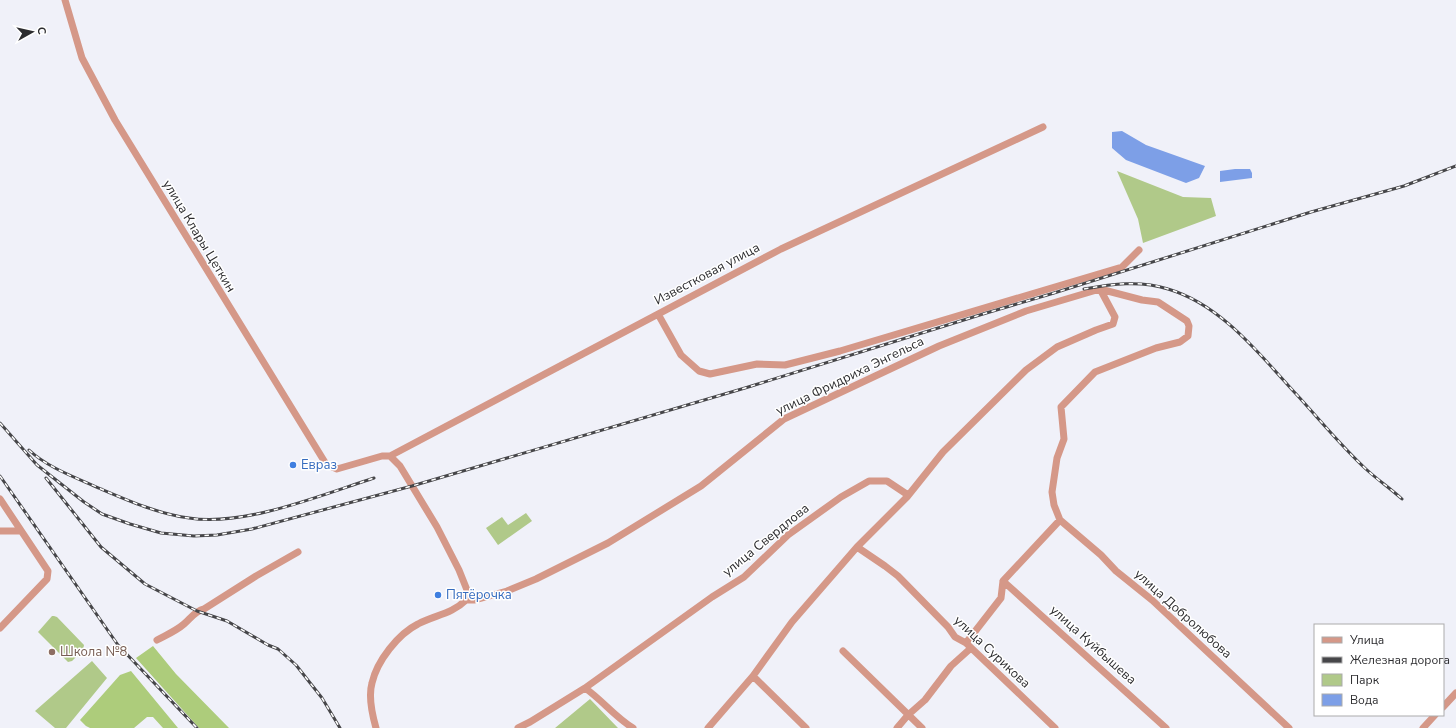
<svg xmlns="http://www.w3.org/2000/svg" width="1456" height="728" font-family="'Nunito Sans',sans-serif">
<style>
.green{fill:#b0c989}
.forest{fill:#adcc7b}
.water{fill:#7d9fe7}
.lines{fill:none;stroke-linecap:round;stroke-linejoin:round}
.minor{stroke:#d59888;stroke-width:7}
.rail-casing{stroke:#464649;stroke-width:3}
.rail{stroke:#fff;stroke-width:1.5;stroke-dasharray:4.5;stroke-linecap:butt}
.shop-dot{fill:#3f7fe0;stroke:#fff;stroke-width:1.5}
.education-dot{fill:#8d6e63;stroke:#fff;stroke-width:1.5}
.labels{text-anchor:middle;dominant-baseline:central;stroke-width:3;stroke-linejoin:round;paint-order:stroke}
.street-label{font-size:13px;fill:#2c2c2f;stroke:#fff}
.shop-label{font-size:13px;fill:#366cbe;stroke:#fff;text-anchor:start}
.education-label{font-size:13px;fill:#785e54;stroke:#fff;text-anchor:start}
</style>
<rect width="100%" height="100%" fill="#f0f1f9"/>
<path class="green" d="M1117,171l66,26 28,1 5,18 -73,27 -5,-24z
M526,513l6,8 -34,24 -12,-17 16,-11 6,8z
M52,616h2l3,1 27,28 -1,5 -11,11 -4,1 -30,-30z
M92,661l15,17 -41,50h-11l-20,-17z
M590,699l28,29h-63z"/>
<path class="forest" d="M153,646l23,28 53,54h-30l-63,-70z
M131,671l47,57h-15l-10,-11h-6l-13,11h-44l-4,-2 -6,-6 40,-45z"/>
<path class="water" d="M1122,131l24,14 59,21 -6,12 -13,5 -60,-23 -14,-12v-16z
M1235,169h15l2,4v5l-32,4v-11z"/>
<g class="lines">
<path class="minor" d="M65,0l17,58 33,62 211,344 11,5 45,-13h8l10,10 37,61 22,43 8,20 -1,10c-14,14 -31,15 -48,24 -20,10 -41,37 -46,59 -4,14 0,31 4,45
M1100,289l42,11 16,2 29,19 2,5 -1,10 -8,6 -24,6 -61,24 -34,35 3,32 -7,19 -5,34 2,13 6,15 41,35 15,16 36,29 137,128
M658,314l23,41 18,16 11,3 47,-10 28,1 55,-14 282,-84 17,-17
M390,456l391,-207 262,-122
M0,499l48,72 -1,8 -47,49
M0,531h21
M857,547l28,19 13,10 50,51 7,10 11,6 89,85
M1003,581l163,147
M466,600h9l32,-9 29,-12 72,-36 93,-57 83,-67 155,-73 87,-35 74,-22 15,28 -2,7 -17,6 -39,17 -31,23 -83,82 -36,45 -50,50 -65,75 -39,54 -45,52
M157,640c9,-5 19,-9 27,-16 7,-6 11,-13 20,-15l52,-33 42,-24
M966,643l35,-45 2,-17 57,-61
M843,651l79,77
M753,676l53,52
M585,688l127,-91 32,-20 44,-42 53,-38 28,-16h18l21,14
M1443,707l13,-14
M518,728l12,-6 55,-34c17,12 30,29 48,40
M897,728l11,-13 17,-15 26,-34 20,-18
M1423,728l12,-13"/>
<defs>
<path id="rail" d="M1084,289c28,-5 56,-9 84,0 54,16 92,66 129,106 23,25 45,52 70,75 11,10 24,19 35,29
M0,423l37,42 47,37 18,12 28,10 31,9 33,3 23,-1 35,-6 160,-43 333,-98 238,-74 71,-21 257,-81 93,-26 52,-20
M29,450c19,18 48,28 72,39 28,12 58,25 88,29 55,9 132,-23 185,-40
M0,476l118,169 79,83
M46,478l55,69 44,37 52,27 30,10 41,24 10,4 18,16 26,33 18,30"/>
</defs>
<use href="#rail" class="rail-casing"/>
<use href="#rail" class="rail"/>
</g>
<g class="shop-dot">
<circle cx="293" cy="465" r="4"/>
<circle cx="438" cy="595" r="4"/>
</g>
<circle class="education-dot" cx="52" cy="652" r="4"/>
<g class="labels">
<g class="street-label">
<text transform="translate(199 236) rotate(59)">улица Клары Цеткин</text>
<text transform="translate(707 274) rotate(-28)">Известковая улица</text>
<text transform="translate(850 376) rotate(-26)">улица Фридриха Энгельса</text>
<text transform="translate(766 540) rotate(-39)">улица Свердлова</text>
<text transform="translate(1183 614) rotate(42)">улица Добролюбова</text>
<text transform="translate(1093 645) rotate(42)">улица Куйбышева</text>
<text transform="translate(992 652) rotate(43)">улица Сурикова</text>
</g>
<g class="shop-label">
<text x="301" y="465">Евраз</text>
<text x="446" y="595">Пятёрочка</text>
</g>
<g class="education-label">
<text x="60" y="652">Школа №8</text>
</g>
</g>
<rect x="1314" y="624" width="130" height="92" fill="#ffffff" stroke="#ababac"/>
<rect x="1322" y="637" width="20" height="6" fill="#d59888" stroke="#ababac"/>
<text x="1350" y="644" font-size="12" fill="#2c2c2f">Улица</text>
<rect x="1322" y="657" width="20" height="6" fill="#464649" stroke="#ababac"/>
<text x="1350" y="664" font-size="12" fill="#2c2c2f">Железная дорога</text>
<rect x="1322" y="674" width="20" height="12" fill="#b0c989" stroke="#ababac"/>
<text x="1350" y="684" font-size="12" fill="#2c2c2f">Парк</text>
<rect x="1322" y="694" width="20" height="12" fill="#7d9fe7" stroke="#ababac"/>
<text x="1350" y="704" font-size="12" fill="#2c2c2f">Вода</text>
<g transform="translate(32 32) rotate(82)" stroke="#ffffff" stroke-width="3" paint-order="stroke">
<path d="M0-3L7 15L0 10L-7 15Z" fill="#2c2c2f"/>
<text y="-6" font-size="11" font-weight="bold" text-anchor="middle" fill="#2c2c2f">С</text>
</g>
</svg>
